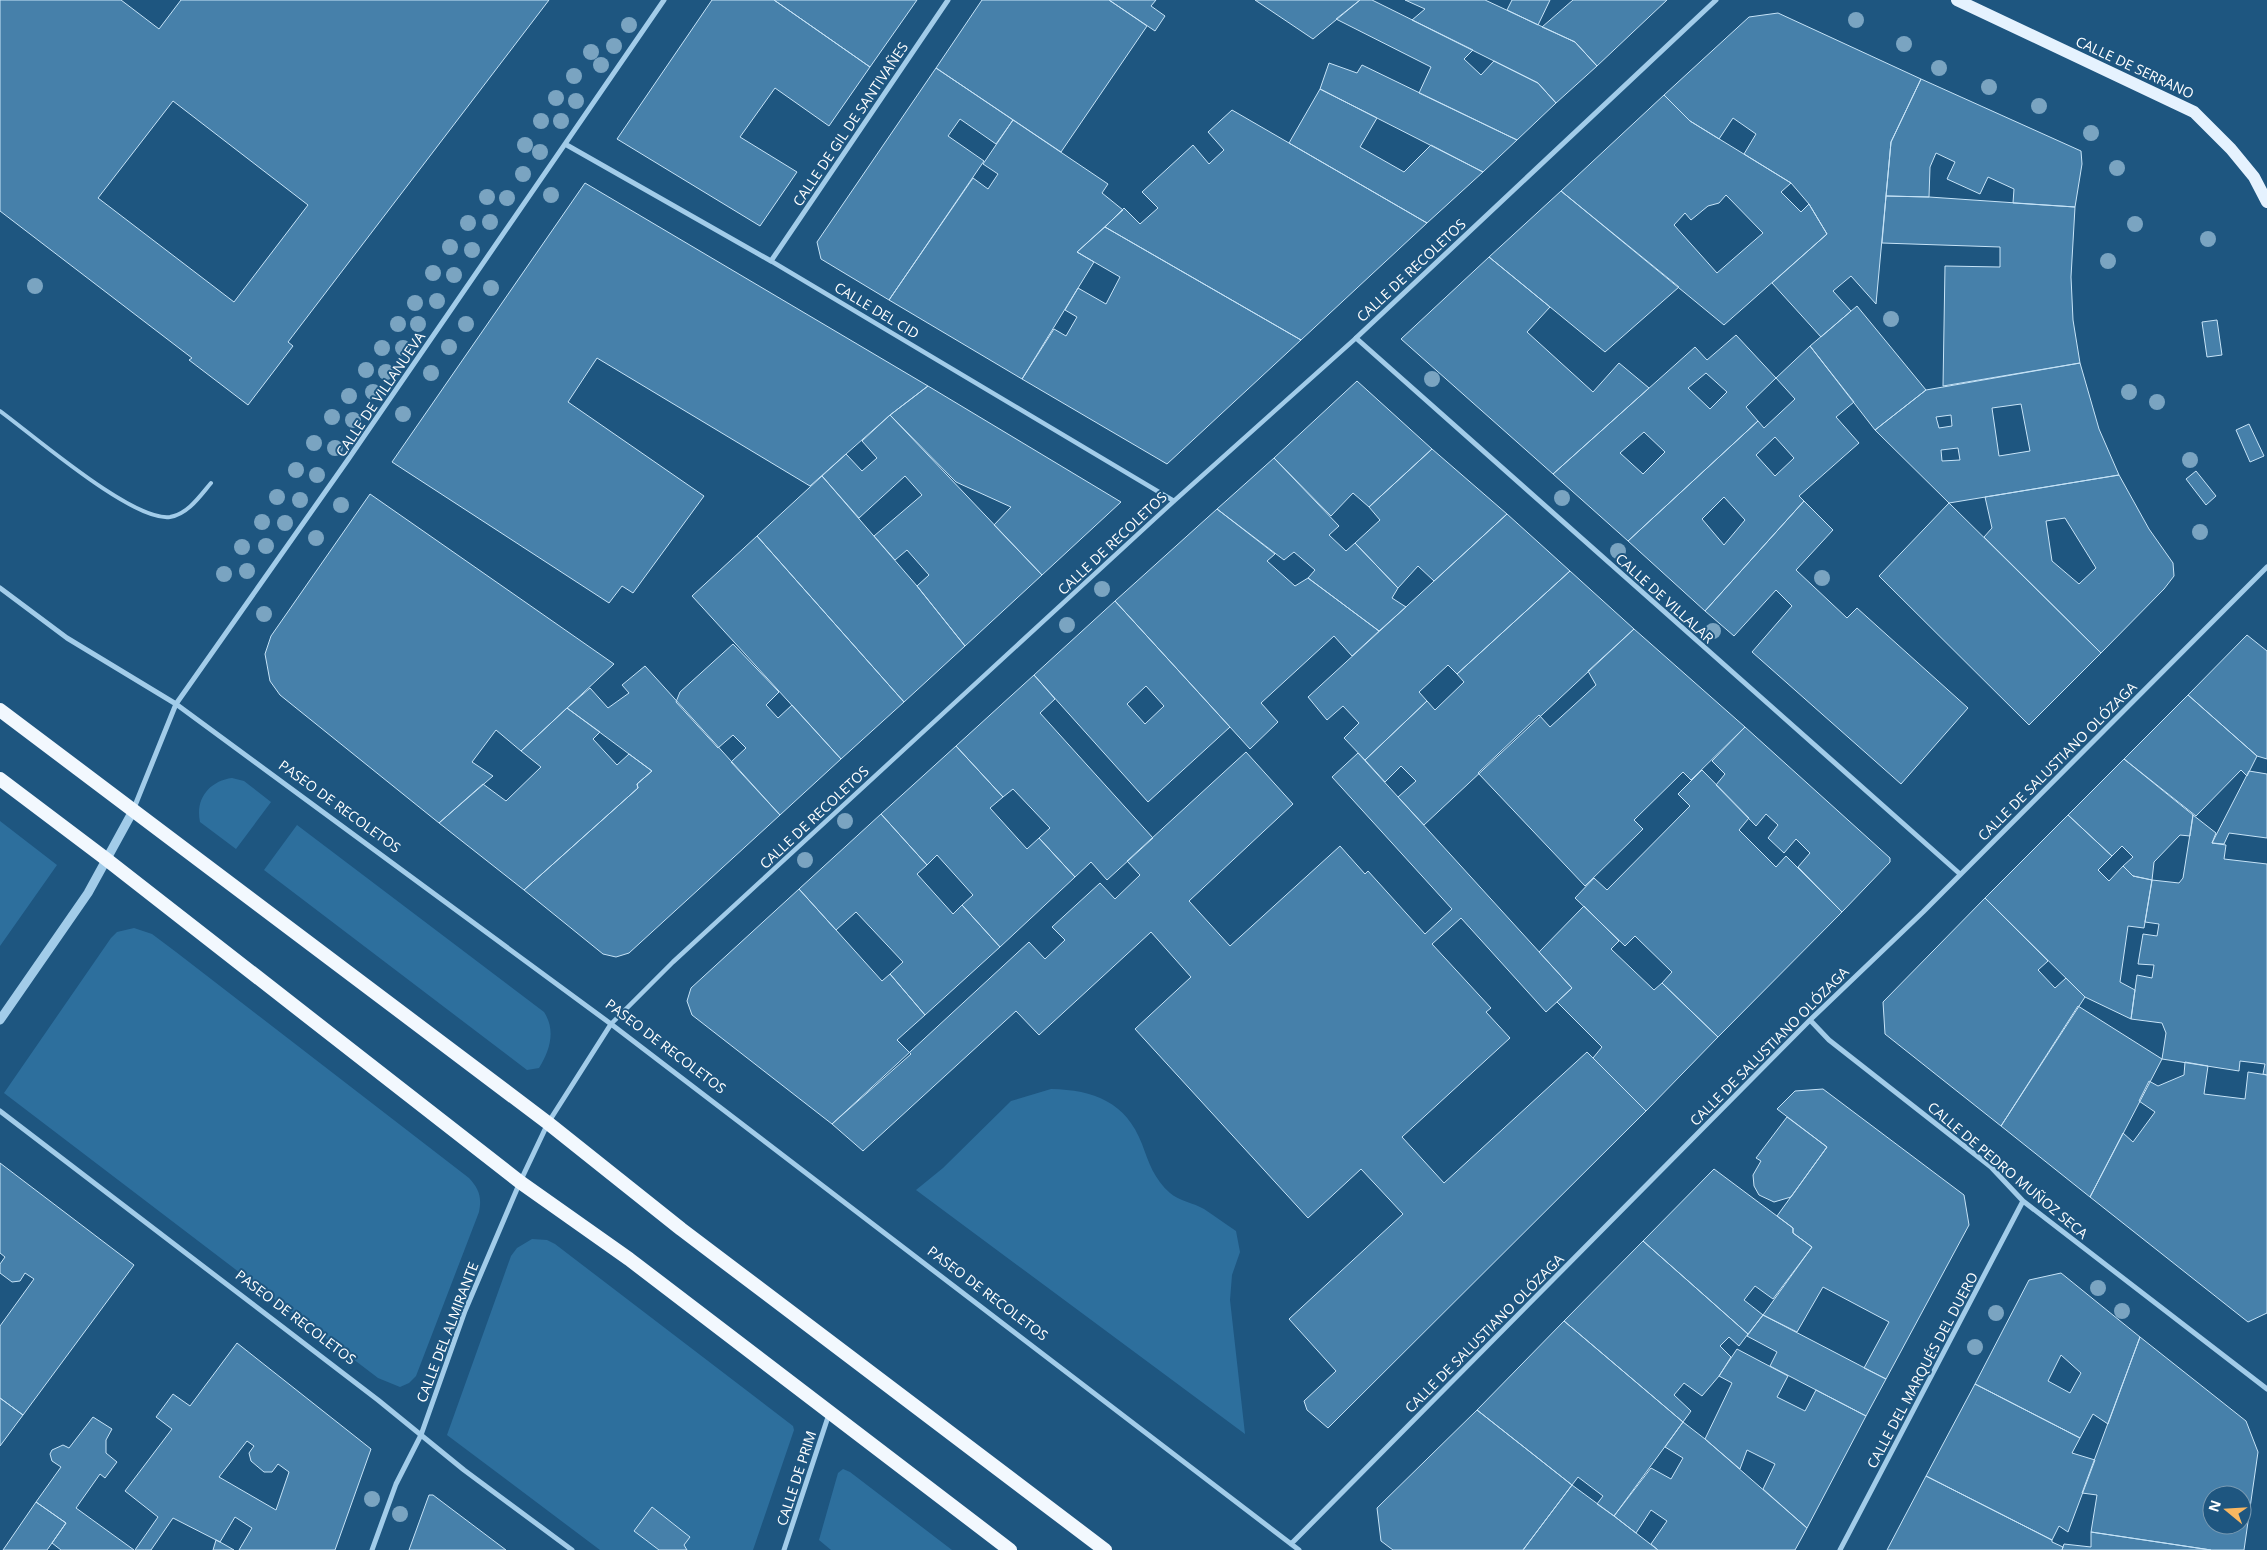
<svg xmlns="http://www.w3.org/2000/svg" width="2267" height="1550" font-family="'Open Sans',sans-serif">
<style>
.green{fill:#2d6f9d}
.building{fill:#4680aa;stroke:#c6e3f7;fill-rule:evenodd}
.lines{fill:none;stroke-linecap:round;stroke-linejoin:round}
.service{stroke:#a2cce9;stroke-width:4}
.pedestrian{stroke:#a2cce9;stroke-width:4.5}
.minor{stroke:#a2cce9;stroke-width:5}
.tertiary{stroke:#a2cce9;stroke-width:9}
.primary{stroke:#e5f2fe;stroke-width:12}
.trunk{stroke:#f2f8fe;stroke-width:14}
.tree{fill:#7aa4c1}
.labels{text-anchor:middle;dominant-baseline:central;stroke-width:4;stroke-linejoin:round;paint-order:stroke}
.street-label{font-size:14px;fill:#fff;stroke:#1e5680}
</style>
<rect width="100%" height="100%" fill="#1e5680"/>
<path class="green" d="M232,778l12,3 27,21 -35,47 -36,-27c-5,-24 10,-41 32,-44z
M0,821l57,44 -57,81z
M297,825l247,187c12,18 6,39 -5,56l-12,2 -263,-200z
M134,928l18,6 24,18 293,226c10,11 13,19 10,34l-63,164 -7,7 -9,4 -22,-9 -374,-285 107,-155 6,-6z
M1051,1089c43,1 75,13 91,55 7,19 12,35 28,49 9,8 24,10 34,16 11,7 21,15 32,22l4,21 -8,23 -2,25 15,134 -329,-244 27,-22 68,-67z
M532,1239l15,1 8,4 238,182 1,4 -41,120h-153l-153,-115 64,-179 6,-8z
M843,1469l7,3 102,78h-121l-12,-10 19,-67z"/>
<path class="building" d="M0,0h121l38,29 22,-29h368l-261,342 5,4 -45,59 -59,-45 3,-2 -192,-147zM173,101l135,104 -74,97 -136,-104z
M712,0h62l96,67 -41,59 -54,-38 -35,49 57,35 -37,54 -143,-87z
M774,0h143l-47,67z
M982,0h127l38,26 -86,126 -125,-84z
M1109,0h47l-5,6 14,10 -10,15z
M1255,0h105l-47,39z
M1360,0h12l101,50 -9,9 17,16 13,-14 44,22 18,20 -39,37 -98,-47 12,-26 -95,-48z
M1405,0h80l90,42 22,24 -41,37 -18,-20 -126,-63 13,-11z
M1512,0h38l-12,25 -31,-15z
M1573,0h94l-70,66 -22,-24 -33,-15z
M1778,13l143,66 -30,63 -15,162 -25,-28 -18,15 18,20 -30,26 -49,-54 55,-49 -18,-30 -18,-21 -47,-29 12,-20 -23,-16 -14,21 -29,-18 -26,-26 85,-78z
M1329,63l28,10 5,-8 155,75 -34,32 -163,-83z
M936,68l77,52 -17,24 -36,-25 -12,17 36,25 -95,139 -68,-41 -4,-17z
M1921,79l160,72 1,13 -7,43 -62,-4 1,-14 -26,-12 -8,17 -33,-15 8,-17 -19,-9 -6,14 -1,30 -43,-1 5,-54z
M1320,89l57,29 -17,29 44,25 27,-27 52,27 -56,51 -138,-80z
M1664,95l26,26 101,62 -10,9 20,20 8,-8 18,30 -103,91 -163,-134zM1726,195l37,38 -46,40 -43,-48 11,-12 6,7 17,-14 11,-3z
M1232,110l195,113 -126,117 -196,-113 19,-19 16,16 18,-16 -16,-16 51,-47 16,19 15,-14 -16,-18z
M1013,120l95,64 -6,9 21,17 -46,42 17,10 -72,117 -133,-79 84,-122 15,11 10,-15 -15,-10z
M585,183l343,203 -38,29 -80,71 -213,-128 -29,44 136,94 -71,97 -11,-7 -13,17 -217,-141z
M1561,191l118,96 -74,65 -116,-95z
M1886,196l43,1 146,10 -4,70 2,43 7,43 -137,23 2,-120 55,1v-20l-118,-4z
M1105,227l196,113 -134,124 -145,-85 32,-50 12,7 11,-19 -12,-7 13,-22 28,16 14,-27 -43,-25z
M1489,257l61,50 -23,25 66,60 26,-29 30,25 -96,86 -152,-135z
M1857,306l69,84 -51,40 -65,-84z
M2217,320l5,35 -15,2 -5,-35z
M1736,335l40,43 -30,29 12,14 -130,120 -75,-67 142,-127 12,13zM1706,373l21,19 -17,17 -22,-21zM1644,432l21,20 -22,22 -23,-21z
M1810,346l44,56 -18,15 23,26 -60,53 5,5 -99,110 -77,-70 130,-120 6,7 31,-29 -19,-21zM1775,437l19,21 -19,18 -19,-21zM1724,497l21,23 -21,25 -22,-26z
M2080,363l19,66 20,46 -170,28 -74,-73 51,-40zM2021,404l9,47 -31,5 -7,-48zM1951,415l1,11 -13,2 -3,-11zM1958,448l2,12 -18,1 -1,-11z
M1357,381l75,68 -63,58 -16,-14 -22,23 -57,-58z
M928,386l193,116 -79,73 -48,-50 17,-18 -55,-25 -66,-67z
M890,415l152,160 -77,71 -48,-60 12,-11 -22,-25 -12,10 -21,-24 48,-41 -17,-19 -46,42 -37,-42 24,-22 16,17 15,-13 -15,-17z
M2249,424l15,32 -14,6 -14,-32z
M1432,449l75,65 -73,67 -16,-15 -20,22 -43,-45 25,-23 -11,-13z
M1274,458l65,68 -10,9 17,16 9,-8 43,45 -6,10 14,9 -27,24 -71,-53 7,-8 -21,-18 -10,8 -67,-51z
M2196,471l20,25 -10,9 -20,-26z
M2119,475l30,54 24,34 1,13 -10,13 -63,64 -117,-116 8,-9 -7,-31zM2065,518l31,50 -17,16 -27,-23 -6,-40z
M822,476l95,110 48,60 -61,56 -147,-166z
M370,494l244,170 -93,87 -25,-21 -24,32 21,14 -54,47 -159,-128 -10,-14 -5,-27 6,-18z
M1804,501l29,29 -37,40 51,48 10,-10 111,100 -67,76 -149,-132 40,-46 -16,-16 -42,46 -29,-25z
M1949,503l152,150 -72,72 -150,-149z
M1217,509l58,45 -8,7 28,25 13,-8 71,53 -27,25 -18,-20 -73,67 17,19 -28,27 -135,-148z
M1507,514l63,57 -113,103 -9,-9 -29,27 8,9 -62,59 -21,-22 15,-15 -16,-17 -16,14 -19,-23z
M757,536l147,166 -63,57 -149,-163z
M1570,571l64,58 -210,196 -26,-28 18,-16 -15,-15 -16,16 -20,-22 62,-59 8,9 29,-28 -7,-8z
M1115,601l115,126 -82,75 -114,-127zM1146,686l18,20 -19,18 -18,-20z
M1634,629l111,98 -54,53 -8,-8 -49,48 9,9 -58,57 -107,-113 61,-58 11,12 46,-42 -8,-14z
M2247,635l20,16v108l-10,-3 -69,-61z
M733,644l46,48 -13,13 12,13 14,-13 49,54 -61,56 -49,-53 15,-14 -13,-13 -15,13 -42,-46 4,-10z
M645,666l135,149 -151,138 -13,4 -13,-3 -79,-64 114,-102 -1,-4 15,-13 -85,-63 23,-20 18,20 21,-15 -7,-8z
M1034,675l21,24 -15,14 113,125 -46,42 -16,-18 -16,15 -36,-39 11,-10 -37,-39 -10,8 -47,-51z
M2188,695l69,61 -10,20 -6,-6 -45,46 -72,-57z
M567,708l33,24 -7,7 24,26 12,-11 23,17 -15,13 1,4 -114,102 -85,-67 44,-39 23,17 35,-34 -20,-16z
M1745,727l145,131v4l-48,50 -44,-45 12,-14 -14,-14 -12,14 -16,-15 10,-13 -12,-11 -10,12 -40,-41 9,-11 -13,-13z
M956,746l47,51 -13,11 37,41 12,-11 36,39 -75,70 -38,-42 11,-10 -36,-40 -10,10 -46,-51z
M1246,752l47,52 -104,97 41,45 110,-100 25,28 3,-3 57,63 27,-25 -120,-132 26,-24 214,235 -26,24 -85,-94 -29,26 59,64 -5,4 24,26 -108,99 42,46 143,-131 59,59 -318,317 -21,-18 -3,-9 32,-30 -47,-52 114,-105 -42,-45 -53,49 -173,-189 56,-52 -40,-45 -112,103 -23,-24 -153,140 -31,-27 197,-182 16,17 20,-19 -13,-13 48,-44 15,16 25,-24 -13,-14z
M2124,759l69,56 -3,21 -10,-1 -26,27 -2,18 -19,-4 -10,-10 10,-9 -11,-11 -10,10 -44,-41z
M1702,770l47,48 -10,12 37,37 10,-11 56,56 -124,125 -56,-54 10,-11 -37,-36 -10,10 -50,-48 19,-20 13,12 83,-84 -12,-12z
M2249,771l18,3v64l-38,-5 -5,11 -12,-1z
M881,814l46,51 -10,9 36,40 9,-9 38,42 -75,68 -35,-41 13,-12 -47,-50 -20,18 -37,-41z
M2068,815l44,41 -14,14 11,11 14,-15 10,10 19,4 -8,48 -16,-2 -8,56 15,8 -4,29 -46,-22 -100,-99z
M2193,815l23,18 -4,10 14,2 -2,14 43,5v211l-4,-1 2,-10 -25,-3 -1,10 -77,-12 4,-26 -4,-10 -31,-4 6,-44 15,3 2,-13 -16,-1 5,-30 14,2 2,-12 -14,-2 7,-42 27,3 4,-5z
M799,889l83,92 8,-7 35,41 -28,25 14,14 -79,70 -140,-109 -5,-14 4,-13z
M1985,898l63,63 -10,9 17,18 11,-10 19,19 -84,129 -116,-92 -2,-32z
M1584,906l35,35 -8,8 43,41 8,-7 56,54 -72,74 -53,-53 9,-11 -45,-45 15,-14 -33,-36z
M2078,1006l84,53 -72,138 -89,-71z
M2185,1062l23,4 -4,28 41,5 3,-27 19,3v238l-19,9 -158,-125 33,-64 10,9 22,-30 -16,-11 10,-20 9,5 26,-11z
M1823,1089l141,106 5,30 -83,154 -22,-11 25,-46 -66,-35 -26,45 -34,-17 49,-68 -19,-14v-5l-16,-12 50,-69 -50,-38 18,-18z
M1787,1117l40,30 -36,50 -17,5 -15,-7 -5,-9 -1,-11 8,-14 -5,-3z
M0,1163l134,102 -111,150 -23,-17v-72l34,-47 -9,-6 -5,8 -8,1 -12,-9v-9l5,-7 -5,-4z
M1714,1169l79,59v5l19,14 -39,52 -18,-13 -11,14 19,15 -15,19 -105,-93z
M1643,1241l105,93 -9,12 -10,-9 -9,9 11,11 -12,19 -17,20 -18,-13 -10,12 17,16 -8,11 -119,-101z
M2061,1273l79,64 -32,87 -15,-10 -13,24 -105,-54 54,-104zM2061,1355l20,18 -11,20 -22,-12z
M1763,1315l123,64 -20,37 -96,-50 7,-14 -30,-16z
M1564,1321l119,101 -69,94 -17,-12 6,-8 -25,-19 -6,8 -95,-75z
M2140,1337l106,84 12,31 -14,98h-33l-120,-18 6,-37 -15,-2zM2212,1495h30v30h-30z
M237,1343l134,106 -36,101h-96l13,-22 -17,-11 -15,25 -47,-24 -22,32h-16l23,-33 -33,-26 47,-62 -16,-12 17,-23 17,12zM247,1441l7,5 -5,7 2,8 13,11h8l6,-8 11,8 -13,38 -57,-33z
M1737,1349l51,27 -11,21 28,14 11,-21 50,26 -59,112 -44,-39 12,-25 -28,-14 -7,19 -35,-30 27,-56 -13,-7z
M1975,1384l105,54 -8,15 23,7 -27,72 -9,-6 -7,14 -126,-64z
M0,1398l23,17 -23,31z
M1477,1410l95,75 -49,65h-130l-12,-9 -4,-33z
M93,1417l19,12 -6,11v13l11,9 -12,16 -5,-4 -24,34 58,42h-73l-9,-7 14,-20 -30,-21 25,-35 -9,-6 -2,-7 2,-4 11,-5 6,3z
M1683,1422l22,17 102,89 -12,22h-137l-7,-6 16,-23 -16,-11 -15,23 -22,-17 37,-48 20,11 12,-21 -18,-11z
M1926,1476l126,64v2l11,5 -1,3h-175z
M1572,1485l42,31 44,34h-135z
M429,1495h4l73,55h-97z
M36,1502l30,21 -14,20 -5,7h-44z
M652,1507l38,30 -6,8 3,5h-28l-25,-19z
M2091,1532l120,18h-149l2,-6 27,3z
M216,1540l4,2 14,8h-21z"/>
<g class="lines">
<path class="service" d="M0,411c33,24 133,111 170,106 18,-3 30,-21 41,-34"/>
<path class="pedestrian" d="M771,261l403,240
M611,1024l62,-62 501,-461 182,-163"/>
<path class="minor" d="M1716,0l-360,338 604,536
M565,144l206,117 177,-261
M0,588l67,50 109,66 435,320 688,526
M134,808l42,-104 171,-243 317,-461
M1810,1020l19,20 162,127 32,34 244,188
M0,1111l378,289 86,70 108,80
M1291,1544l519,-524 113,-108 344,-345
M372,1550l24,-66 25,-49 44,-124 55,-129 28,-59 63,-99
M784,1550l45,-136
M1840,1550l183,-349"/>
<path class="tertiary" d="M0,1020l88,-127 45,-82"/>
<path class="primary" d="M1957,0l237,112 37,37 23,28 13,25"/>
<path class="trunk" d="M0,710l548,413 133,106 424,321
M0,779l106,80 414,323 109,77 381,291"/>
</g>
<g class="tree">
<circle cx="1856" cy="20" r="8"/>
<circle cx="629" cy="25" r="8"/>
<circle cx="1904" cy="44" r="8"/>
<circle cx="614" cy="46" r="8"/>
<circle cx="591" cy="52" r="8"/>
<circle cx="601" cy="65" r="8"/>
<circle cx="1939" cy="68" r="8"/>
<circle cx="574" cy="76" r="8"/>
<circle cx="1989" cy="87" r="8"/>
<circle cx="556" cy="98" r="8"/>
<circle cx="576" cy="101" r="8"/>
<circle cx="2039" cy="106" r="8"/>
<circle cx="541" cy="121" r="8"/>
<circle cx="561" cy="121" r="8"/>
<circle cx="2091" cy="133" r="8"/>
<circle cx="525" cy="145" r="8"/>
<circle cx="540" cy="152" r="8"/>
<circle cx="2117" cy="168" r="8"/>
<circle cx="523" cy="174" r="8"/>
<circle cx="551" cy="195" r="8"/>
<circle cx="487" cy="197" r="8"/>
<circle cx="507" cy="198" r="8"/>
<circle cx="490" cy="222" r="8"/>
<circle cx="468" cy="223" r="8"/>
<circle cx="2135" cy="224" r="8"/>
<circle cx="2208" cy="239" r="8"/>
<circle cx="450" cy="247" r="8"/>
<circle cx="472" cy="250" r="8"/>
<circle cx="2108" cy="261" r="8"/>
<circle cx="433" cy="273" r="8"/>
<circle cx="454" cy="275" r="8"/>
<circle cx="35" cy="286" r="8"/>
<circle cx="491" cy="288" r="8"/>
<circle cx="437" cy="301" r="8"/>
<circle cx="415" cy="303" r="8"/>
<circle cx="1891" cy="319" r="8"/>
<circle cx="398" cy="324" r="8"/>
<circle cx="418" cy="324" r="8"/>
<circle cx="466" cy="324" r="8"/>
<circle cx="449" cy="347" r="8"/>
<circle cx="382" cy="348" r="8"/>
<circle cx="403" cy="348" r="8"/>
<circle cx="366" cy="370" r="8"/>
<circle cx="386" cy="372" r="8"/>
<circle cx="431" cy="373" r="8"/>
<circle cx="1432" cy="379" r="8"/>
<circle cx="373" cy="392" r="8"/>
<circle cx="2129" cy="392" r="8"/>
<circle cx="349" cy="396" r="8"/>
<circle cx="2157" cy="402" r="8"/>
<circle cx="403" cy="414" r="8"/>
<circle cx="332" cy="417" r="8"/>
<circle cx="353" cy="420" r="8"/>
<circle cx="314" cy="443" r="8"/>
<circle cx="335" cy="448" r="8"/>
<circle cx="2190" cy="460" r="8"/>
<circle cx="296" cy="470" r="8"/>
<circle cx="317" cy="475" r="8"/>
<circle cx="277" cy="497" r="8"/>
<circle cx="1562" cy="498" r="8"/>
<circle cx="300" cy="500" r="8"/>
<circle cx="341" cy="505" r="8"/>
<circle cx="262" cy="522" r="8"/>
<circle cx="285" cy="523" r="8"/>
<circle cx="2200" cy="532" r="8"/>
<circle cx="316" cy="538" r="8"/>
<circle cx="266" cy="546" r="8"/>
<circle cx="242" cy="547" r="8"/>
<circle cx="1618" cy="551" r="8"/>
<circle cx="247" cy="571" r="8"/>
<circle cx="224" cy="574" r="8"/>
<circle cx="1822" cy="578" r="8"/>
<circle cx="1102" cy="589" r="8"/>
<circle cx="264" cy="614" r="8"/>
<circle cx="1067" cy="625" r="8"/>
<circle cx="1713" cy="631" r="8"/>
<circle cx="845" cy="821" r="8"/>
<circle cx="805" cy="860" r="8"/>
<circle cx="2098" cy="1288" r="8"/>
<circle cx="2122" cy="1311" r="8"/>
<circle cx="1996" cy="1313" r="8"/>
<circle cx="1975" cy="1347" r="8"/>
<circle cx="372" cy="1499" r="8"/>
<circle cx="400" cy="1514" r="8"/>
</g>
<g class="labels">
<g class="street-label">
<text transform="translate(2135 67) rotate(25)">CALLE DE SERRANO</text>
<text transform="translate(850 124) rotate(-56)">CALLE DE GIL DE SANTIVAÑES</text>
<text transform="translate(1411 270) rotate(-43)">CALLE DE RECOLETOS</text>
<text transform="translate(877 310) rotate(31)">CALLE DEL CID</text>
<text transform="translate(380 394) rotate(-56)">CALLE DE VILLANUEVA</text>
<text transform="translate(1112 543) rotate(-43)">CALLE DE RECOLETOS</text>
<text transform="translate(1665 598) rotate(42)">CALLE DE VILLALAR</text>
<text transform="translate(2057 761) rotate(-45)">CALLE DE SALUSTIANO OLÓZAGA</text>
<text transform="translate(340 806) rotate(36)">PASEO DE RECOLETOS</text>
<text transform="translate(814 817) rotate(-43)">CALLE DE RECOLETOS</text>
<text transform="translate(666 1046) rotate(37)">PASEO DE RECOLETOS</text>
<text transform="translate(1769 1046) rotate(-45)">CALLE DE SALUSTIANO OLÓZAGA</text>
<text transform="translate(2008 1170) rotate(40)">CALLE DE PEDRO MUÑOZ SECA</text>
<text transform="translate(988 1293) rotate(37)">PASEO DE RECOLETOS</text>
<text transform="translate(296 1317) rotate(37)">PASEO DE RECOLETOS</text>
<text transform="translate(447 1332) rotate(-69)">CALLE DEL ALMIRANTE</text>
<text transform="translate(1484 1333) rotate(-45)">CALLE DE SALUSTIANO OLÓZAGA</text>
<text transform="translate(1922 1370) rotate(-62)">CALLE DEL MARQUÉS DEL DUERO</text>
<text transform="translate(796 1478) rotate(-72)">CALLE DE PRIM</text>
</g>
</g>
<g transform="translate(2227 1510) rotate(288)"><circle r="24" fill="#1e5680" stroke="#789ab3"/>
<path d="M0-4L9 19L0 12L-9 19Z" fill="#f8b761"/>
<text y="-8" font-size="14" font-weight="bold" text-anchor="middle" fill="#ffffff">N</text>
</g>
</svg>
